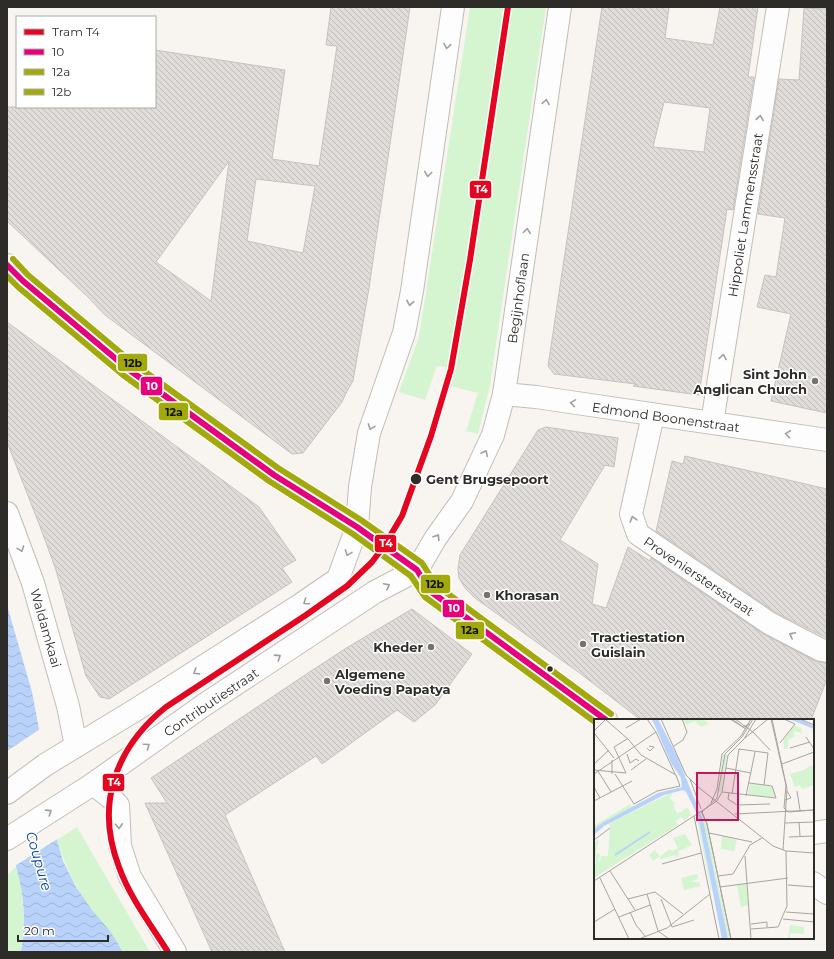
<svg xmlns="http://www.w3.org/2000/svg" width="834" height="959" font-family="Montserrat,sans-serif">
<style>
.grass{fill:#d5f5d1}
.water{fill:url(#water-waves)}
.pier{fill:#f8f4f0}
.building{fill:url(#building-back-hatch);stroke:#c6c2c0;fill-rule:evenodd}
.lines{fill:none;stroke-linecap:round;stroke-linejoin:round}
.minor-casing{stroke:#c0bdba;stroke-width:24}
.tertiary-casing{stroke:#c0bdba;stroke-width:24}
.secondary-casing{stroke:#c0bdba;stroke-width:24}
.minor{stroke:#fefdfd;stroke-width:22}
.tertiary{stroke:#fefdfd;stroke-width:22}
.secondary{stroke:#fefdfd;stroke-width:22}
.bus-1-casing{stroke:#fff;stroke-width:9}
.bus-2-casing{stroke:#fff;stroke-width:9}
.bus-3-casing{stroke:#fff;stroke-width:9}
.bus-1{stroke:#e6007e;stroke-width:6}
.bus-2{stroke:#a2a90a;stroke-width:6}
.bus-3{stroke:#a2a90a;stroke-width:6}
.tram-1-casing{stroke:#fff;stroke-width:9}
.tram-1{stroke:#e40521;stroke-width:6}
.oneway{stroke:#a09f9e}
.poi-dot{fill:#75726f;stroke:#fff;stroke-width:1.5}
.stop-dot{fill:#2e2c29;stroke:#fff;stroke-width:1.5}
.labels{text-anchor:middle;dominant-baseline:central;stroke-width:3;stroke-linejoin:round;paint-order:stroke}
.street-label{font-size:13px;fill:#2e2c29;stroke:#fff}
.poi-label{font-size:13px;font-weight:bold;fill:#2e2c29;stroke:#fff;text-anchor:start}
.stop-label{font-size:13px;font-weight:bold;fill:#2e2c29;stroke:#fff;text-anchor:start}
.water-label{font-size:14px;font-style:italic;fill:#044495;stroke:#fff}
.inset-river{fill:none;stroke:#b8d2fa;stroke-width:2}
.inset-road{fill:none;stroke:#a7a4a0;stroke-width:1}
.view{fill:#c2185b;fill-opacity:0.15;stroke:#c2185b;stroke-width:2}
.inset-edge{fill:none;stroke:#2e2c29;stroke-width:2}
.line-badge{stroke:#fff;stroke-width:1.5}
.badge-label{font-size:11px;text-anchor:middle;font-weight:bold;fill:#fff}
.pale-badge-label{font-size:11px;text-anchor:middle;font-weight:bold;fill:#111}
</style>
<defs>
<pattern id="water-waves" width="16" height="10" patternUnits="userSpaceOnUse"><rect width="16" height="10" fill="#b8d2fa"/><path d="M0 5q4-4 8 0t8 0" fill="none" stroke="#9eb4d6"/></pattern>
<pattern id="building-back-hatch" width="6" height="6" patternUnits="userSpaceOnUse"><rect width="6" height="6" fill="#dfdcd9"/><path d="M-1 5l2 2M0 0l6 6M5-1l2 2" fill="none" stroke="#c0bdba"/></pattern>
</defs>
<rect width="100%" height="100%" fill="#f8f4f0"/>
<path class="grass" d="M470,7h76l-56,378 -12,49 -12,-3 12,-38 -36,-9 4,-17 -9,-1 -12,34 -26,-8 20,-55z
M77,827l73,125h-27c-9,-16 -21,-28 -32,-43 -16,-21 -26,-44 -34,-69z
M17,866c7,28 9,57 4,86h-14v-77z"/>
<path class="water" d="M7,605l25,87 7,37 18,111 6,21 13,26 16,23 18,21 13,21h-102c7,-42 1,-73 -14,-112z"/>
<path class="pier" d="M40,729l2,4 17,105 -44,28 -8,-21v-94z"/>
<path class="building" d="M331,7h79l-41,281 -16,93 -6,10 -5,11 -39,51 -11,1 -187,-139 -17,-18 -81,-76v-114h88l5,6 -1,-6h56v-57l130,20 -13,89 47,7 18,-120 -11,-1zM229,161l-18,140 -55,-39zM256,179l59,7 -12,67 -56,-12z
M602,7h67l-4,31 48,7 7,-38h38l-10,70h6l-21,133 -6,-1 -28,186 -66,-9 3,-2 -82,-10 -6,-8zM664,102l46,6 -6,44 -51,-5z
M804,8l23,1v404l-56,-12 20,-87 -34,-7 8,-32 11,2 9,-59 -27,-4 21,-135 20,1z
M7,322l252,185 37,53 -14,8 10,14 -183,117 -9,-2 -14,-21 -30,-106 -15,-41 -34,-87z
M546,427l72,11 -4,29 -9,-2 -45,75 38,24 -6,40 14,4 22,-61 22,14 1,-3 111,75 53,28 12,2v16l-16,41h-170l-60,-46 -106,-76 -10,-10 -6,-10 -1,-9 2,-14 78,-125z
M685,456l142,33v149l-52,-26 -119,-81 16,-70 11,3z
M412,609l60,45 -37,51 -21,17 -17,-12 -75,54 -6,-8 -91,59 60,137h-73l-67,-149h22l-16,-25 157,-105 40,-26z"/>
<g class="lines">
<defs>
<path id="minor" d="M7,265l16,16 105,88 146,106 83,52
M504,394l32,3 291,43
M653,415l-22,99 7,20 131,89 52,27 6,1
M712,423l66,-416
M7,513l26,70 35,123 8,40
M93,784l17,13 8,8 2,41 10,31 45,75
M813,833l14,-2"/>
<path id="tertiary" d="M357,527l60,43 13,21 176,129
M813,883l14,10"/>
<path id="secondary" d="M7,793l38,-28 92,-56 163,-104 38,-26 19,-52 3,-40 9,-54 35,-100 8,-42 41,-284
M7,839l86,-55 111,-79 171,-113 42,-22 18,-31 27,-38 31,-66 11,-41 56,-387"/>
</defs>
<use href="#minor" class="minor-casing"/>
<use href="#tertiary" class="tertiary-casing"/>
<use href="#secondary" class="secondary-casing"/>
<use href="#minor" class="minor"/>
<use href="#tertiary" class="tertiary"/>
<use href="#secondary" class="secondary"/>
<defs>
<path id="bus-1" d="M7,265l16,16 105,88 146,106 83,52 60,43 13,21 176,129"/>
<path id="bus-2" d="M7,276l11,11 105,88 146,106 84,53 58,42 14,21 170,125"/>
<path id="bus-3" d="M13,259l15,16 105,88 145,105 83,52 61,43 14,22 175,129"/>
</defs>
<use href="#bus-1" class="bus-1-casing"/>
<use href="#bus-2" class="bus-2-casing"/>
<use href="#bus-3" class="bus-3-casing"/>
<use href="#bus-1" class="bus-1"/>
<use href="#bus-2" class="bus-2"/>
<use href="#bus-3" class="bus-3"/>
<defs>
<path id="tram-1" d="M168,952c-17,-27 -38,-54 -49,-85 -24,-62 -4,-119 47,-160l140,-92 41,-29 25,-24 12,-16 18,-30 29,-80 20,-67 19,-109 38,-253"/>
</defs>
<use href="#tram-1" class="tram-1-casing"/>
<use href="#tram-1" class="tram-1"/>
</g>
<defs><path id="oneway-chevron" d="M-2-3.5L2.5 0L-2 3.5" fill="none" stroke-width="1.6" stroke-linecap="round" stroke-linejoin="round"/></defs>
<g class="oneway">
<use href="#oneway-chevron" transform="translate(447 46) rotate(99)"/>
<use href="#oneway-chevron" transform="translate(546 102) rotate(-81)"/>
<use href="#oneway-chevron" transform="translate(760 118) rotate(-81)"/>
<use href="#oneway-chevron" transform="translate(428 174) rotate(98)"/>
<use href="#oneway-chevron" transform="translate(527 231) rotate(-82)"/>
<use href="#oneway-chevron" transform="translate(410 303) rotate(100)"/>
<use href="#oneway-chevron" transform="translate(723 357) rotate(-81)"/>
<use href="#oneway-chevron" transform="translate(573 403) rotate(-171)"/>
<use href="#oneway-chevron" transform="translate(371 427) rotate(110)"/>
<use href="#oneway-chevron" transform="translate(788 434) rotate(-172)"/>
<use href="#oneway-chevron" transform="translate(485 453) rotate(-64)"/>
<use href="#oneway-chevron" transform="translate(633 519) rotate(-106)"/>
<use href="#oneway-chevron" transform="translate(437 537) rotate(-57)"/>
<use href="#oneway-chevron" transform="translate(21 549) rotate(70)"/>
<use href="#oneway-chevron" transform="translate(348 553) rotate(111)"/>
<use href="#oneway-chevron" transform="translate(387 586) rotate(-27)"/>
<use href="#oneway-chevron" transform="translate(306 602) rotate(145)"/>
<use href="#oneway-chevron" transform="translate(792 635) rotate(-153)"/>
<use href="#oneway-chevron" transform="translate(278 657) rotate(-33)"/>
<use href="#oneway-chevron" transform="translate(196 672) rotate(148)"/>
<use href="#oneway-chevron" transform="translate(147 746) rotate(-35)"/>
<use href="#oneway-chevron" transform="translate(49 812) rotate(-33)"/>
<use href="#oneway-chevron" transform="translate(119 826) rotate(87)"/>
</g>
<g class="poi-dot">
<circle cx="815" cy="381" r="4"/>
<circle cx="487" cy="595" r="4"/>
<circle cx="583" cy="644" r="4"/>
<circle cx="431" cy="647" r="4"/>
<circle cx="327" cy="681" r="4"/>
</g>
<g class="stop-dot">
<circle cx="416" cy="479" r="6"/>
<circle cx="550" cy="669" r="3.5"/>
</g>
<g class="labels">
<g class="street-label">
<text transform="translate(745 215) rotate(-81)">Hippoliet Lammensstraat</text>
<text transform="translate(518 298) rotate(-82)">Begijnhoflaan</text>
<text transform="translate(666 417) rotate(8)">Edmond Boonenstraat</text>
<text transform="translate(699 576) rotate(34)">Provenierstersstraat</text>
<text transform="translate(46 628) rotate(74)">Waldamkaai</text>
<text transform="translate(211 702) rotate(-34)">Contributiestraat</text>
</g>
<g class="poi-label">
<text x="807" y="374" text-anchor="end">Sint John<tspan x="807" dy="15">Anglican Church</tspan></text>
<text x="495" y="595">Khorasan</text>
<text x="591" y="637">Tractiestation<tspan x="591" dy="15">Guislain</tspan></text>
<text x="423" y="647" text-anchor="end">Kheder</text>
<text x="335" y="674">Algemene<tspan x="335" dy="15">Voeding Papatya</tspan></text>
</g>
<g class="stop-label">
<text x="426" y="479">Gent Brugsepoort</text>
</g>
<g class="water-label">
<text transform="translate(39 861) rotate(74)">Coupure</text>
</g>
</g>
<g transform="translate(594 719)">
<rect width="220" height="220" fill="#f8f4f0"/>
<path d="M89,0h21l4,5 -7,3 -6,-6 -9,4zM129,35l4,1 -6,37 -3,1zM107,94l5,10 13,66h-2zM104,96l14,75h-1l-14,-71zM5,121l-3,13 4,1 -1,7 -3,2 -2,-21zM103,155l1,4 -6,4h7l2,4 -17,4 -3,-12zM124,171h2l10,49h-2zM196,206l14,2v7l-14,-1v5l8,1h-10z" fill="#d5f5d1"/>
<path d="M91,115l7,11 -13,6 -6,-13zM128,117l15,4 -3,11 -13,-2z" fill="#d5f5d1"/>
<path d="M200,6l7,3 1,5 -9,-2 2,5 -7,4v8l-4,1 -1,-8zM217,46l3,2v18l-12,4 -2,-4 -5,2 -5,-13 14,-4zM156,65l22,3 3,10 -27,-2zM79,73l-3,6 5,6 -2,2 4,7 4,-1 6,-5 5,7 -8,6 -3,-3 -5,4 2,4 -83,52v-13l5,-3 1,-5h7l2,-33zM36,85l2,3 -38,22v-3zM84,129l1,6 -2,4 -2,-3 -14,4 -2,-2 -6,4 -4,-6 6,-5 5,7 9,-8 3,2zM152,165l2,21 -7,2 -4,-22z" fill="#d5f5d1"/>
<path d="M58,0h6l19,37 26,64 25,119h-6l-24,-123 -12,-24 -3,-2 -19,5 -60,31 -10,9v-6l10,-7 54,-29 24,-6 -1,-9 -10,-15zM195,0h10l15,7v3z" fill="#b8d2fa"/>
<path class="inset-river" d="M21,136l35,-23"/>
<path class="inset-road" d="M11,0l24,21 12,15 35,20 4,11 -23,5 -23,13 -19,-30M53,0l9,13 19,42M67,0l25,56 12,12 75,59 13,5 28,2M136,0l16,10M138,0l11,8 7,-3M141,0l18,13 17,18M177,0l15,66 -2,23 4,4 26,-2M178,0l15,70 -4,61M206,0l14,6M32,9l15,-9M0,12l12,-12M0,14l20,25M212,18l8,12M151,19l23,-19M186,24l15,-19 -11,-5M80,27l9,-6 4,-8 -5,-13M53,29l3,3 4,-4 -5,-1M196,29l20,-6M145,30l29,4M33,35l3,9 6,-4 3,2M18,41v14M0,45l15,-14M188,45l32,-12M132,49l25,5M0,51l32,3 -12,-26 13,-8M37,51l15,-11M4,52l13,21M0,55l62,-42M96,60l11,30M170,66l4,-32M0,68l6,11M203,72l3,19M128,73l54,6 -4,-12 -23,-3M135,74l-1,6 9,6 33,-1M138,75l7,-45M152,77l9,-44M191,81l6,-2 -4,-7M0,82l38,-20M117,84l6,-14 5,-35 19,-18 10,-17M107,92l6,13 24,115M141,95l79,-4M100,97l25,123M205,103l1,14M191,104l29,-1M115,114l43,9M195,118l25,-1M0,121l16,-12M151,137l6,83M68,145l39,-11M16,152l25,39M124,157l15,-2 17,-29 12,-7M6,159l29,61M0,162l123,-80 5,-9 6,-37 16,-16 12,-20M194,166l26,2M126,168l68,-9M53,175l11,37 11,8M34,180l27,-7 28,22M67,180l11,28 22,-7M36,193l6,13 9,11M192,193l28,2M25,198l31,-12M189,200l31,3M0,203l21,-13M157,205l16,-2v5M184,208l9,-21 -1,-55M157,210l27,-2M45,220l28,-11 43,-34M137,220l-24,-115 -5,-12 15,-14 8,-44 17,-17 11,-18"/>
<path class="view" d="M103,54h41v47h-41z"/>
<rect width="220" height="220" class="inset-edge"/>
</g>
<g class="line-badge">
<rect x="469" y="180" width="23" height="19" rx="4" fill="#e40521"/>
<rect x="117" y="353" width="31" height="19" rx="4" fill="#a2a90a"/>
<rect x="140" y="376" width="23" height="20" rx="4" fill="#e6007e"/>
<rect x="158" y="402" width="31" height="19" rx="4" fill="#a2a90a"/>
<rect x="374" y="534" width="23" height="19" rx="4" fill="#e40521"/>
<rect x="420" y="574" width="31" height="20" rx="4" fill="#a2a90a"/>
<rect x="442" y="599" width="23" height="19" rx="4" fill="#e6007e"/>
<rect x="455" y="621" width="30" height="19" rx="4" fill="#a2a90a"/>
<rect x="102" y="773" width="23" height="19" rx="4" fill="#e40521"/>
</g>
<g class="badge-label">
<text x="481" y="193">T4</text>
<text x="152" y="390">10</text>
<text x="386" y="547">T4</text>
<text x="454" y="612">10</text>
<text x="114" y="786">T4</text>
</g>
<g class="pale-badge-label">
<text x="133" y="367">12b</text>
<text x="174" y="416">12a</text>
<text x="435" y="588">12b</text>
<text x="470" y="634">12a</text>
</g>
<rect width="834" height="959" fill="none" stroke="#2e2c29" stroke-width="16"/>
<rect x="16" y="16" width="140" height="92" fill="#ffffff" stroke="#ababa9"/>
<rect x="24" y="29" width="20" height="6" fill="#e40521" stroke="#ababa9"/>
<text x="52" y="36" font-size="12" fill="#2e2c29">Tram T4</text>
<rect x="24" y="49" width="20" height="6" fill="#e6007e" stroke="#ababa9"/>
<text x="52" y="56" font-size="12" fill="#2e2c29">10</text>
<rect x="24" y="69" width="20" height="6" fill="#a2a90a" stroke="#ababa9"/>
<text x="52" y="76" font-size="12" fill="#2e2c29">12a</text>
<rect x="24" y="89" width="20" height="6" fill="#a2a90a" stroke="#ababa9"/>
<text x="52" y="96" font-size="12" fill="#2e2c29">12b</text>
<path d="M18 935v6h90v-6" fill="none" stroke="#2e2c29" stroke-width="2"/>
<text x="24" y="935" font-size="12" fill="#2e2c29" stroke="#ffffff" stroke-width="3" paint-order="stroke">20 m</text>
</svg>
